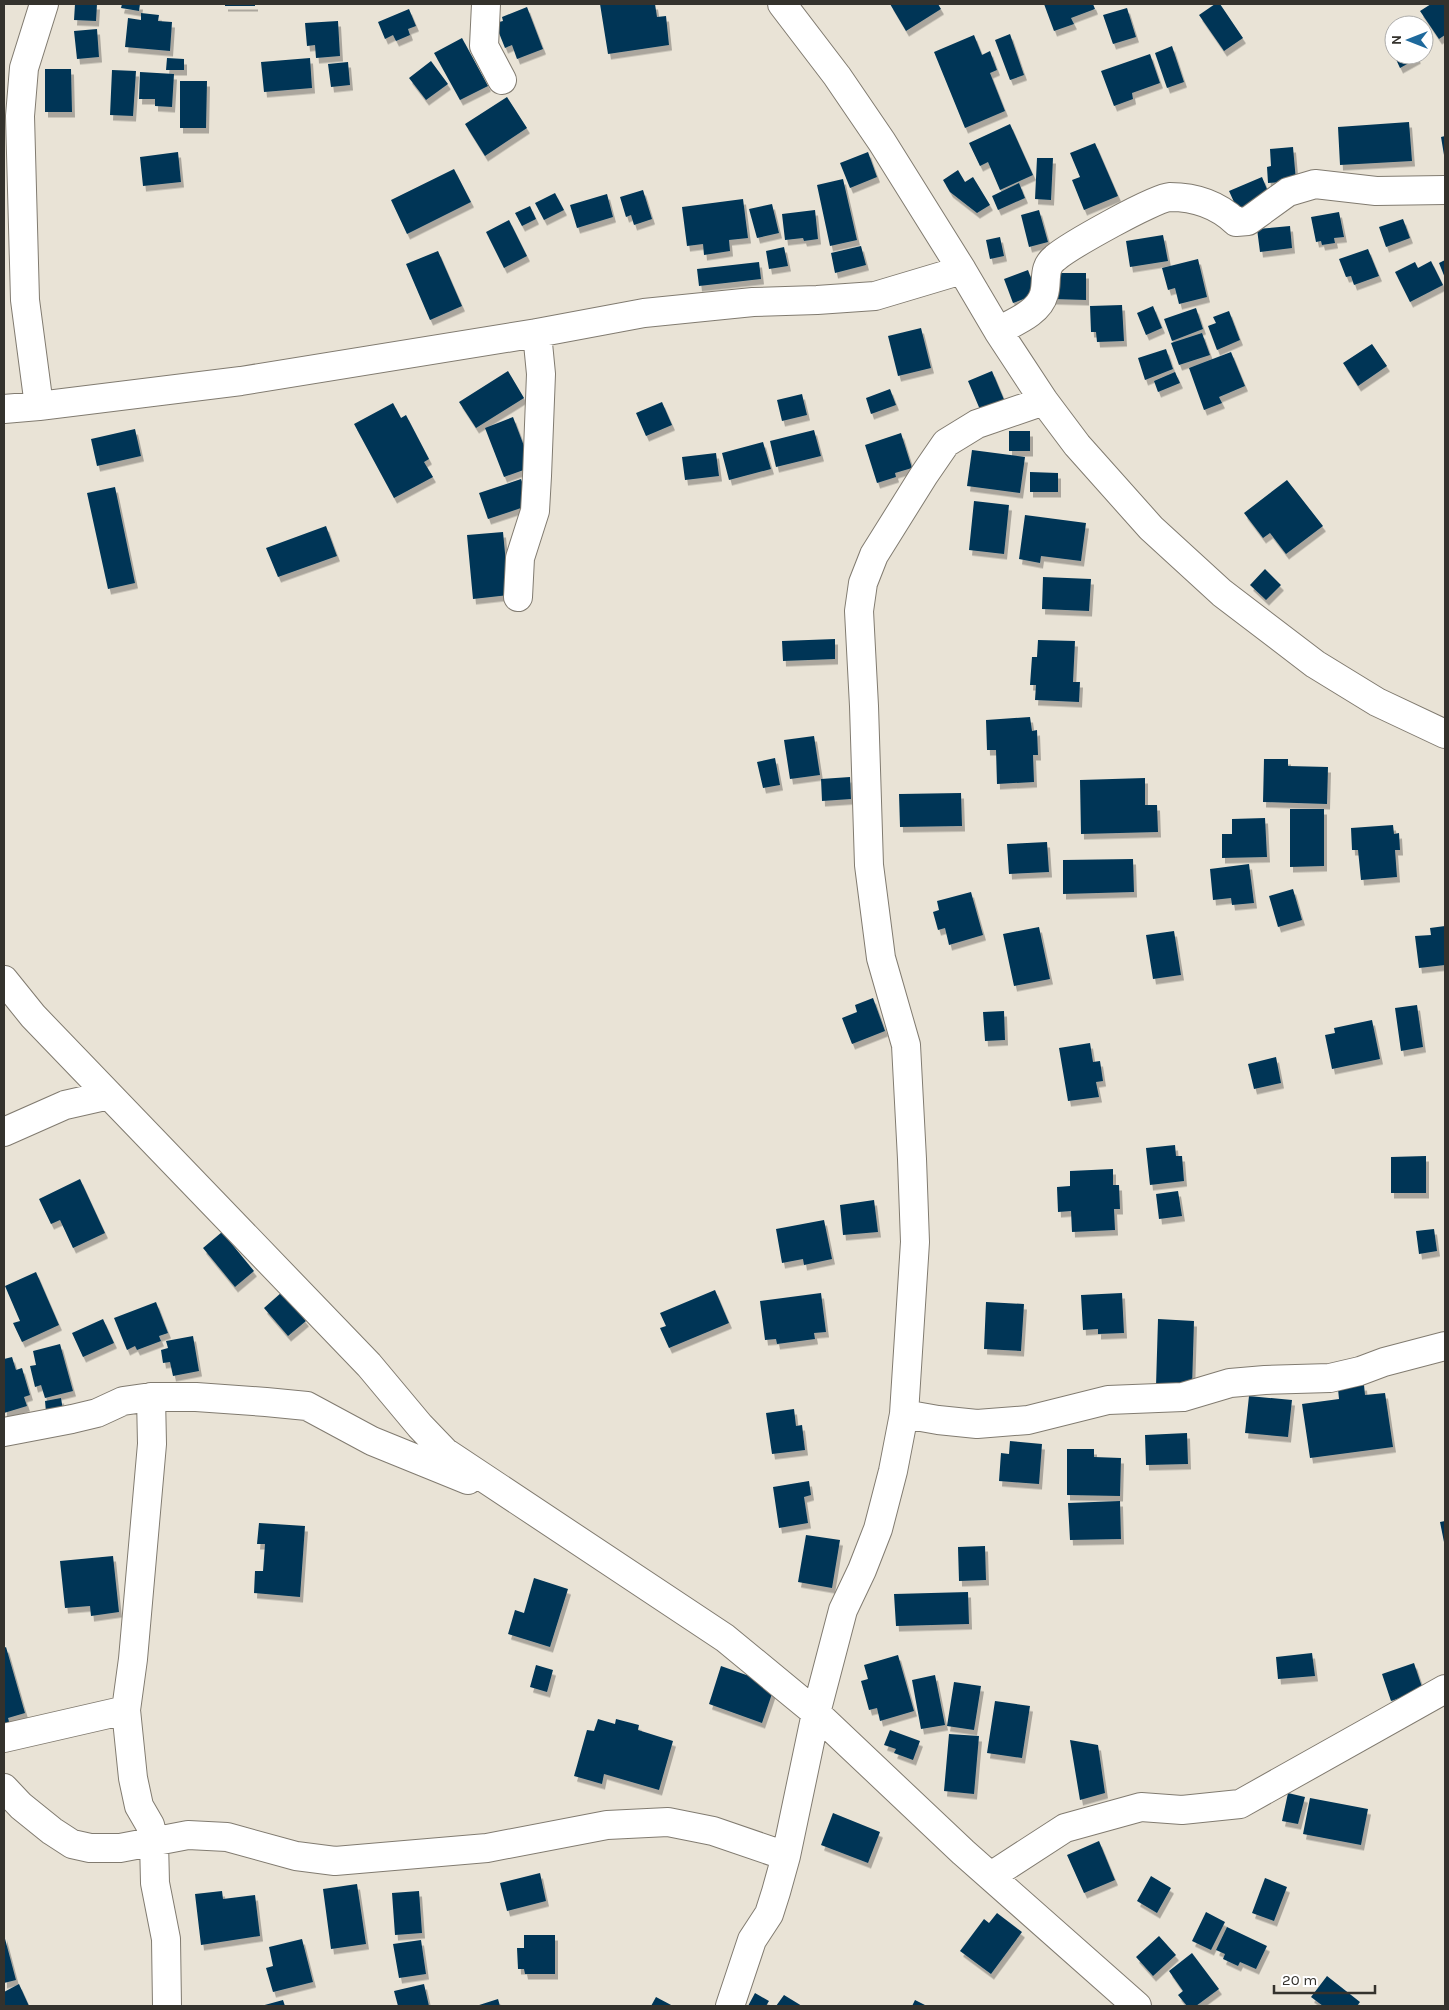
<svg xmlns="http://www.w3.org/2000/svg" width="1449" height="2010" font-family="Karla,sans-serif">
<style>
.building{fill:#053656;filter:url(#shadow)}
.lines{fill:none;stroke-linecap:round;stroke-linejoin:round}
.minor-casing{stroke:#817b70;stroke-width:30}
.minor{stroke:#fff;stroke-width:28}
</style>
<defs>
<filter id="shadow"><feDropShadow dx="3" dy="5.5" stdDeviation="0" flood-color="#0004"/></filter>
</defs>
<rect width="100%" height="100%" fill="#e9e3d6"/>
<path class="building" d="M75,4h22l-1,17 -22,-1z
M122,4h18l-1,7 -18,-3z
M225,4h30v2h-30z
M600,4h55l2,13 9,-1 3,29 -61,9z
M890,4h48l3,5 -35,22z
M1044,4h49l2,5 -24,9 3,6 -20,7z
M1215,4h5l23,34 -19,13 -25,-36z
M1431,4h13l1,2v29l-6,4 -19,-28z
M527,7l16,42 -26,10 -5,-14 -7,3 -10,-25 8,-2 -1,-4z
M1127,8l9,29 -23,7 -10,-29z
M409,9l7,17 -8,3 2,6 -14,6 -3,-6 -8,4 -7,-17z
M141,13l18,2 -1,6 14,1 -2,29 -45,-4 3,-29 13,2z
M338,21l2,35 -24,2 -1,-13 -8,1 -2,-23z
M97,29l2,28 -22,2 -3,-28z
M1010,34l14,41 -14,5 -15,-40z
M974,35l8,20 8,-4 7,19 -7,3 15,38 -40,17 -31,-76z
M462,38l26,48 -28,14 -26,-47z
M1172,46l12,36 -17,6 -12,-35z
M1150,54l10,29 -28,10 1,6 -19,7 -13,-35z
M1394,55h22l2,3 -18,10z
M167,58l17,1v11h-18z
M310,58l2,30 -48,4 -3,-30z
M431,61l17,23 -22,16 -17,-22z
M348,62l2,23 -19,2 -3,-23z
M45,69h26l1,43h-27z
M112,70l24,1 -3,45 -23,-1z
M140,72l34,2 -2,33 -17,-1v-7h-16z
M180,81h27l-1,47h-26z
M507,97l20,31 -42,28 -20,-32z
M1409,122l3,39 -72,4 -2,-38z
M1010,124l23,51 -33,15 -12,-28 -8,4 -11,-23z
M1445,136v19h-1l-3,-18z
M1095,143l23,53 -34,14 -12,-30 8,-3 -10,-24z
M1293,147l3,34 -28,2 -1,-16 4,-1 -1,-17z
M178,152l3,30 -38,4 -3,-29z
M868,152l9,25 -27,11 -10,-25z
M1037,158h16l-2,42 -16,-1z
M454,169l17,33 -64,32 -16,-34z
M958,170l7,12 8,-5 17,28 -13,8 -27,-21 -7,-12z
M1262,177l9,22 -32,14 -10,-22z
M843,179l14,61 -27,6 -13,-61z
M1019,183l6,15 -27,12 -6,-14z
M643,190l9,29 -18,6 -3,-10 -5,2 -6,-20z
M555,193l9,17 -20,10 -9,-17z
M607,194l6,23 -36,11 -7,-23z
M743,199l5,39 -19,2 1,11 -26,4 -1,-11 -16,2 -5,-39z
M772,204l7,29 -22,5 -8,-29z
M530,206l6,13 -14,7 -7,-13z
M815,210l3,29 -14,2 -1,-3 -18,2 -3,-26z
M1039,210l9,32 -19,5 -8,-32z
M1339,212l5,25 -10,1 1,5 -13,2 -1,-4 -5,1 -5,-25z
M1403,219l7,19 -24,9 -7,-20z
M509,220l18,36 -23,12 -18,-36z
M1290,226l2,22 -32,4 -3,-23z
M1163,235l5,26 -38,6 -4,-26z
M1000,237l4,19 -14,3 -4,-19z
M861,246l5,19 -31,8 -4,-20z
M784,247l4,19 -19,3 -3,-18z
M1368,249l11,27 -25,9 -3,-9 -5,1 -7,-18z
M438,251l24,55 -32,14 -24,-56z
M1198,259l9,38 -28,7 -4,-16 -7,2 -6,-22z
M1445,260v18l-6,-15z
M1431,261l12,24 -33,17 -15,-30 20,-10 3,6z
M759,262l2,17 -62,7 -2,-17z
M1028,270l9,24 -24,9 -9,-24z
M1054,273h32v27l-33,-1z
M1122,305l2,36 -27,1 -1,-10h-5l-1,-26z
M1153,306l9,22 -16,7 -9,-22z
M1196,308l7,21 -31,12 -8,-22z
M1229,311l11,29 -23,10 -9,-24 8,-3 -3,-6z
M921,328l10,40 -33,8 -10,-40z
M1202,333l8,22 -31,10 -8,-22z
M1372,344l15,22 -29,20 -15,-23z
M1166,349l7,20 -28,11 -7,-22z
M1231,352l14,34 -26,11 3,6 -18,7 -15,-42z
M508,371l16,27 -48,30 -17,-26z
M992,371l13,31 -24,10 -13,-31z
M1175,372l5,11 -22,9 -4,-11z
M890,389l6,16 -25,9 -5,-16z
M802,394l5,21 -25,6 -5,-21z
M662,402l10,23 -26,11 -10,-23z
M393,403l8,15 5,-3 23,44 -5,3 9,15 -39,21 -40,-74z
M513,417l19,50 -28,10 -19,-49z
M135,429l6,27 -44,10 -6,-27z
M814,430l7,26 -45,11 -6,-26z
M1009,431h21v20h-21z
M901,433l11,35 -17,5 1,4 -19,6 -12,-38z
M763,442l8,27 -42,11 -7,-27z
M972,450l53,7 -5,36 -53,-7z
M716,453l3,23 -34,4 -3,-23z
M1030,472l28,1v19h-28z
M521,479l9,26 -42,14 -9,-26z
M1287,480l36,46 -37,28 -16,-21 -7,5 -19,-25z
M115,487l20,96 -27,6 -21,-96z
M974,501l35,4 -5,49 -35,-4z
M1025,515l61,8 -5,38 -40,-5 -1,7 -21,-4z
M326,526l11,30 -59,21 -12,-29z
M503,532l6,63 -36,4 -6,-64z
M1265,569l16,16 -15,15 -16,-15z
M1043,577l48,2 -2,32 -47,-2z
M835,639v20l-52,2 -1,-20z
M1038,640l37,1 -2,41h7l-1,20 -44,-2 1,-15h-6l2,-28h5z
M1030,717l2,14 5,-1 1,25h-5l1,27 -37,2 -1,-34h-9l-1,-30z
M814,736l6,39 -30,4 -6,-39z
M775,758l5,27 -17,3 -6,-26z
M1264,759h24v7l40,1 -1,37 -64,-2z
M850,777l1,22 -29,2 -1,-22z
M1145,778v27h12l1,27 -77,2 -1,-54z
M961,793l1,33 -62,1 -1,-33z
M1290,809h34v57l-34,1z
M1265,818l2,39 -45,1v-24h10v-15z
M1393,825l1,9 5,-1 1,17h-5l2,27 -36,3 -3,-30h-6l-1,-22z
M1047,842l2,30 -40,2 -2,-30z
M1133,859l1,33 -71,2v-34z
M1249,864l5,39 -22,2 -1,-7 -18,2 -3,-31z
M1293,889l9,31 -24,7 -9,-31z
M971,892l12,43 -34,10 -4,-17 -7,2 -5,-18 6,-2 -2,-9z
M1445,926v39l-26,3 -4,-32 16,-1 -1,-7z
M1039,927l11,52 -36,7 -11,-52z
M1174,931l7,44 -28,4 -7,-44z
M873,998l12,33 -33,13 -10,-26 15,-6 -2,-7z
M1417,1005l6,42 -22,4 -6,-43z
M1004,1011l1,29 -20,1 -2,-29z
M1372,1020l8,39 -48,10 -7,-34 10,-2 -1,-5z
M1090,1043l3,19 7,-1 3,20 -7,1 3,15 -31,4 -9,-53z
M1276,1057l5,26 -27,6 -6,-25z
M1175,1145l1,11h6l2,25 -34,4 -4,-37z
M1426,1156v37h-35v-36z
M1113,1169v16h6l1,24h-6l1,21 -43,2 -1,-21 -13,1 -1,-25 13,-1v-15z
M80,1179l25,54 -32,15 -13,-28 -9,4 -12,-25z
M1178,1191l4,25 -23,3 -3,-25z
M874,1200l4,32 -35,3 -3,-30z
M824,1220l8,39 -28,6 -1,-6 -21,4 -6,-34z
M1434,1229l3,22 -18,3 -3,-23z
M222,1232l32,39 -19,16 -32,-39z
M36,1272l23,53 -37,17 -9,-19 7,-2 -15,-35z
M715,1290l14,33 -60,25 -9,-20 6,-2 -6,-13z
M282,1292l24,29 -18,15 -24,-28z
M821,1293l5,39 -12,1 1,6 -38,5 -1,-5 -11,1 -5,-39z
M1122,1293l2,40 -26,1v-5l-15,1 -2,-35z
M156,1302l12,31 -9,3 2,5 -24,9 -2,-4 -8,4 -13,-32z
M986,1302l38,2 -3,47 -37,-2z
M103,1319l11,24 -31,14 -11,-24z
M1158,1319l36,2 -2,66 -36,-1z
M193,1336l6,35 -26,5 -3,-14 -7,1 -2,-13 7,-2 -2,-7z
M60,1344l13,47 -28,7 -4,-13 -6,2 -5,-21 6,-1 -3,-14z
M12,1357l4,13 6,-2 8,27 -6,2 3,9 -23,7v-54z
M1364,1385l1,10 20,-2 8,54 -83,11 -8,-54 37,-5 -1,-10z
M1249,1396l43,4 -4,37 -43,-4z
M61,1398l2,12 -17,2 -1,-11z
M794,1409l2,17 6,-1 3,25 -33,4 -6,-41z
M1187,1433l1,31 -42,1 -1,-30z
M1010,1441l32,3 -3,40 -40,-3 2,-28 8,1z
M1067,1449h27v8l27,1 -1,38 -53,-1z
M809,1481l2,14 -7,2 4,26 -29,5 -6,-41z
M1120,1501l1,38 -51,1 -2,-37z
M1445,1521v21h-1l-4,-20z
M259,1523l46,3 -5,71 -46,-4 1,-22h8l2,-27h-8z
M806,1535l34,5 -8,48 -34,-6z
M985,1546l1,34 -27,1 -1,-34z
M113,1556l6,56 -28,4 -1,-10 -25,2 -5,-47z
M534,1578l34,11 -18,58 -42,-13 7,-24 9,3z
M968,1592l1,32 -73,2 -2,-32z
M6,1647l19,66 -17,5 2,7 -6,2v-79z
M1312,1653l3,23 -37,3 -2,-22z
M898,1655l16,56 -34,10 -3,-13 -8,2 -8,-29 7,-2 -4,-14z
M1414,1663l9,27 -32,11 -9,-27z
M536,1665l17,5 -6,22 -17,-5z
M721,1666l54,19 -13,38 -53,-19z
M935,1675l10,50 -24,4 -9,-49z
M954,1682l27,4 -7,44 -27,-4z
M995,1701l35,5 -8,52 -35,-5z
M598,1719l17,5 1,-5 23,6 -1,5 35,11 -14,49 -55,-16 -2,10 -28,-8 13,-46 7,1z
M890,1730l30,11 -7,19 -19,-7 2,-4 -12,-4z
M949,1734l30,2 -5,58 -30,-3z
M1070,1740l28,5 7,48 -25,7z
M1288,1793l17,4 -7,27 -16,-3z
M1310,1798l58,11 -7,36 -58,-11z
M833,1813l47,19 -12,31 -47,-18z
M1099,1841l16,39 -31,13 -17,-38z
M540,1873l6,28 -39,10 -7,-28z
M1151,1876l20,12 -14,25 -20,-12z
M1265,1878l22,9 -13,34 -22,-8z
M357,1884l9,60 -35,5 -8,-60z
M222,1891l1,8 32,-4 5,41 -59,9 -6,-51z
M419,1891l3,42 -27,2 -3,-42z
M1206,1912l19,10 -14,28 -19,-9z
M997,1913l25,19 -31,42 -31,-23 24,-32 5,4z
M1227,1927l40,19 -11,23 -16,-7 -2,4 -15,-7 2,-5 -9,-4z
M4,1935l12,45 -12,3z
M524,1935h31v39h-30l-1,-5h-6l-1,-21h7z
M1159,1936l17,19 -23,21 -17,-19z
M302,1939l11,43 -40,10 -7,-24 7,-2 -4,-19z
M421,1940l5,34 -27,4 -6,-34z
M1192,1953l27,36 -23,17h-9l-9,-11 5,-4 -14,-20z
M1327,1976l33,26 -3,4h-34l-12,-9z
M19,1984l10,22h-25v-14z
M424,1984l5,22h-31l-4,-15z
M755,1993l14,8 -3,5h-18z
M784,1995l18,11h-26z
M656,1997l17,9h-22z
M498,1999l2,7h-24z
M283,2000l2,6h-24z
M915,2000l12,6h-15z"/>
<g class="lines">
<defs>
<path id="minor" d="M486,4l-2,42 18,34
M782,4l55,72 45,66 80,128 36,61 46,70 33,44 74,83 71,65 93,71 62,38 68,32
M998,331c16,-9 41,-18 46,-37 4,-13 -2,-26 11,-36 14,-12 99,-60 115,-61 25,0 48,8 66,25l12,-1 40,-29 27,-8 61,7 69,-1
M39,406l-14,-106 -5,-184 4,-48 20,-64
M4,409l35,-3 202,-25 296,-48 107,-20 109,-11 64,-2 58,-4 87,-26
M518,597l2,-39 15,-47 2,-35 4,-102 -4,-41
M4,980l29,36 336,349 51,61 25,26 280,186 91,75 147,139 174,154
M4,1132l61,-27 44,-10
M151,1397l1,47 -19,215 -7,51 7,68 6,28 11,19 4,16 1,42 11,56 1,67
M904,1414l34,6 39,4 51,-4 80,-20 75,-3 47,-14 35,-3 65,-2 30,-7 24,-9 61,-16
M4,1432l68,-13 25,-6 26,-12 28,-4h45l70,5 41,4 65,35 96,39
M4,1738l122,-28
M4,1788l17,18 31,25 20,13 18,4h30l68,-13 39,2 69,19 39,5 152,-13 120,-23 61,-3 45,9 73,25
M991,1876l74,-48 76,-21 41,3 58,-6 205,-115
M730,2006l22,-66 17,-26 7,-22 10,-36 30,-143 27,-103 19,-40 16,-41 15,-58 11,-57 11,-172 -3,-83 -6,-114 -25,-87 -12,-93 -5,-159 -5,-95 4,-28 11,-28 50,-80 22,-32 31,-19 67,-23"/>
</defs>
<use href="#minor" class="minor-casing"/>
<use href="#minor" class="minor"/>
</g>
<rect width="1449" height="2010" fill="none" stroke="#34322d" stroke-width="10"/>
<g transform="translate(1409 40) rotate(270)"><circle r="24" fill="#ffffff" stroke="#aeadab"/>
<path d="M0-4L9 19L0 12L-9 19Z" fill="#1e699c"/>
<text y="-8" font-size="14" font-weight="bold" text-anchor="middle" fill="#34322d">N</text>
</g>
<path d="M1274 1985v8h101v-8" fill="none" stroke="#34322d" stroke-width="2.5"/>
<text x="1282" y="1985" font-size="15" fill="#34322d" stroke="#ffffff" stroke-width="4" paint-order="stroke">20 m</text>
</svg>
